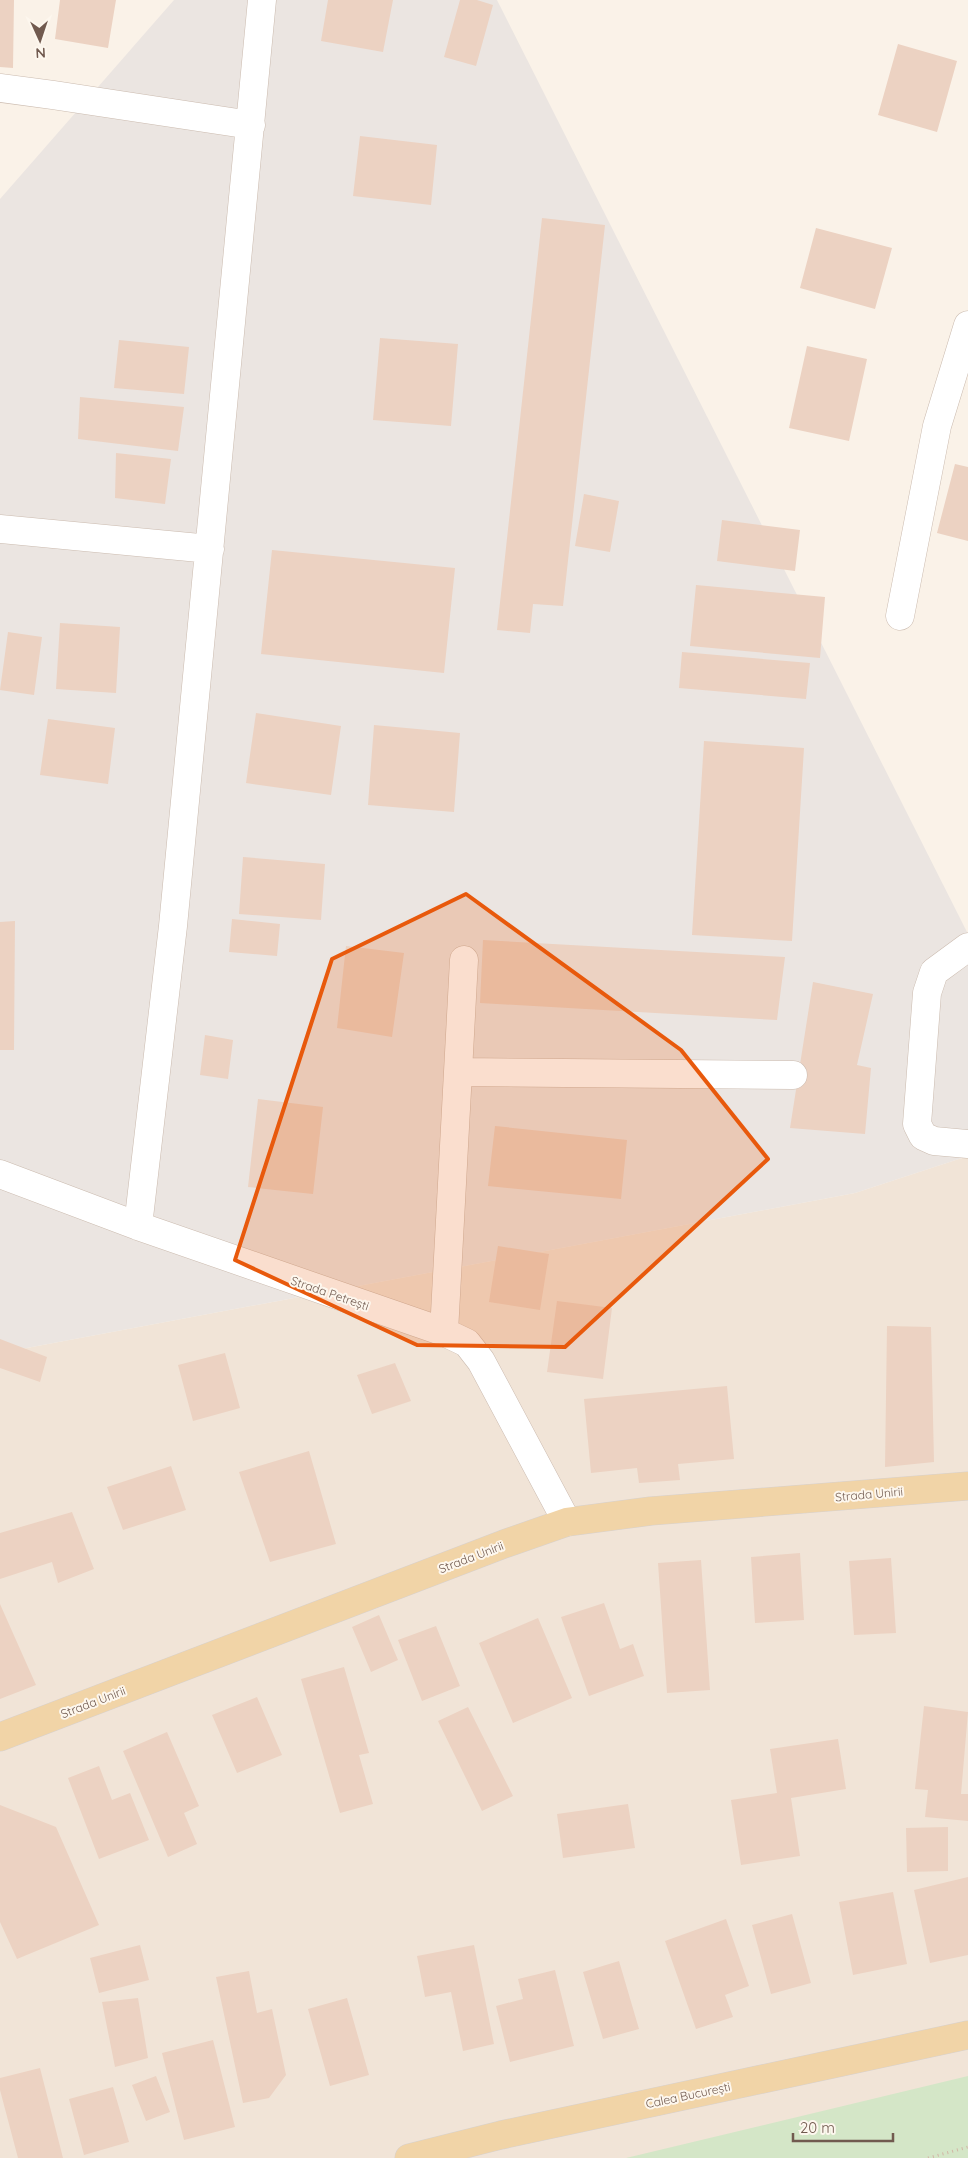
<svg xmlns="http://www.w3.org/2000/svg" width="968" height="2158" font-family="Quicksand,sans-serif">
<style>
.residential{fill:#f1e4d7}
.industrial{fill:#ebe5e1}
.green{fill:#d4e6c7}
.building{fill:#ecd2c2}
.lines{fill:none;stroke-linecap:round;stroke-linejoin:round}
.minor-casing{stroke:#cbbbaf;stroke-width:29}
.major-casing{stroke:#d7d1ce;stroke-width:29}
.path{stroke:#d1b6a5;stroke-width:3;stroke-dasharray:1 4;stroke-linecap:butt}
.minor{stroke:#fff;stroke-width:28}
.major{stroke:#f1d4a7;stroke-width:28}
.marked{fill:#e8590c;fill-opacity:0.2;stroke:#e8590c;stroke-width:4;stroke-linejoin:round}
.labels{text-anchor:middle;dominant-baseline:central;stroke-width:4;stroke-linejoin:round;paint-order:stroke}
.street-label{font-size:12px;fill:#715a4f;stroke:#fdf7ee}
</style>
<rect width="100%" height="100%" fill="#faf2e8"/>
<path class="residential" d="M968,1156v1002h-968v-805l855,-160z"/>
<path class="industrial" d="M174,0h323l471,934v222l-113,37 -855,160v-1154z"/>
<path class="green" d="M968,2076v82h-342z"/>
<path class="building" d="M0,0h14l-1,68 -13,-1z
M60,0h56l-8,48 -53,-9z
M328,0h65l-10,52 -62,-11z
M460,0h17l16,5 -17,61 -32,-9z
M898,44l59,17 -20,71 -59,-17z
M360,136l77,9 -6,60 -78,-9z
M542,218l63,7 -42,381 -30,-2 -3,29 -33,-3z
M816,228l76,20 -17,61 -75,-21z
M380,338l78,6 -7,82 -78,-6z
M119,340l70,7 -5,47 -70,-6z
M807,346l60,13 -18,82 -60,-13z
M80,397l104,10 -6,44 -100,-12z
M116,453l55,6 -6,45 -50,-6z
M955,464l13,3v74l-31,-8z
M584,494l35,7 -9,51 -35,-6z
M722,520l78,10 -5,41 -78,-10z
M272,550l183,18 -11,105 -183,-19z
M696,585l129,12 -5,61 -130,-12z
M60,623l60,4 -4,66 -60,-4z
M8,632l34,5 -8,58 -34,-5z
M682,652l128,11 -4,36 -127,-11z
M256,713l85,13 -10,69 -85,-12z
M48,719l67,9 -7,56 -68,-9z
M374,725l86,8 -6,79 -86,-7z
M704,741l100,7 -12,193 -100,-6z
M243,857l82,7 -4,56 -82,-6z
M232,919l48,5 -3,32 -48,-4z
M15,921l-1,129h-14v-128z
M483,940l302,17 -8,63 -297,-17z
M346,946l58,7 -12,84 -55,-9z
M813,982l60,12 -16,71 14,3 -6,66 -75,-6z
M205,1035l28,5 -5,39 -28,-4z
M258,1099l65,8 -10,87 -65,-7z
M495,1126l132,14 -6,59 -133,-13z
M498,1246l51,8 -9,56 -51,-8z
M557,1301l55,7 -9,71 -56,-7z
M887,1326l44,1 3,135 -49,5z
M0,1339l47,18 -7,25 -40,-14z
M225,1353l15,55 -47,13 -15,-56z
M395,1363l16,38 -39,13 -15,-39z
M727,1386l7,73 -56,5 2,16 -41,3 -2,-15 -46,5 -7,-74z
M309,1451l27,93 -66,18 -31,-90z
M171,1466l15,44 -63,20 -16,-43z
M72,1512l22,57 -36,14 -6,-21 -52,17v-46z
M800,1553l4,67 -49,3 -4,-66z
M891,1558l5,75 -42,2 -5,-74z
M701,1560l9,130 -43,3 -9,-130z
M604,1603l16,46 13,-5 11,32 -55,20 -28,-79z
M0,1604l36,81 -36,14z
M379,1615l19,45 -27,12 -19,-45z
M538,1618l34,80 -59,25 -34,-80z
M436,1626l24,60 -38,15 -24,-61z
M344,1667l25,86 -10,2 14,49 -33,9 -39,-134z
M257,1697l25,58 -45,18 -25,-58z
M924,1706l44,6 -7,82h7v27l-43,-4 3,-27 -13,-1z
M468,1707l45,89 -31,15 -44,-90z
M167,1732l32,74 -15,7 13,31 -29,13 -45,-106z
M838,1739l8,50 -55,9 9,58 -59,9 -10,-65 46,-7 -7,-44z
M99,1766l13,34 18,-7 19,47 -50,19 -31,-81z
M628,1804l7,44 -72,10 -6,-44z
M0,1805l56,22 43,98 -82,34 -17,-37z
M948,1827v44l-41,1 -1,-44z
M968,1877v78l-38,8 -16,-73z
M893,1892l14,72 -54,11 -14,-73z
M792,1914l19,69 -40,11 -19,-69z
M726,1919l23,67 -24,9 8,22 -37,12 -31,-88z
M140,1945l9,35 -50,13 -9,-35z
M474,1945l20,99 -31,7 -12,-59 -26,5 -8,-41z
M619,1961l20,68 -36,10 -20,-67z
M555,1970l19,76 -64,16 -14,-56 27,-7 -5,-20z
M249,1971l8,42 15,-4 14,66 -17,23 -26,5 -27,-126z
M138,1998l10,60 -33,9 -13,-65z
M347,1998l22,77 -39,11 -22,-77z
M213,2040l22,87 -51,13 -22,-87z
M40,2068l23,90h-45l-18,-68v-12z
M156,2076l14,36 -24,9 -14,-36z
M113,2087l16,55 -45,13 -15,-56z"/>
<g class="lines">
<defs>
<path id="minor" d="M0,88l53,7 198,30
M0,529l210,20
M900,616l37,-190 31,-101
M968,947l-34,25 -7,21 -10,131 6,12 11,5 34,3
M458,1072l335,3
M0,1174l138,52 306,106 23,11 14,18 86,161
M138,1226l35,-300 89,-926
M444,1332l20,-372"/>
<path id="major" d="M0,1737l504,-193 63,-22 84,-11 317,-25
M409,2158l92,-23 467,-100"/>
</defs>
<use href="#minor" class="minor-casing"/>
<use href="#major" class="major-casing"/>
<path class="path" d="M928,2158l40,-11"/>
<use href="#minor" class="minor"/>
<use href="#major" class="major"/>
</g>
<path class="marked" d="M466,894l215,156 87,109 -203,188 -148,-2 -182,-85 97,-301z"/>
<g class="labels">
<g class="street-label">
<text transform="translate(330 1293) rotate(19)">Strada Petrești</text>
<text transform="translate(869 1494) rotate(-5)">Strada Unirii</text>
<text transform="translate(471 1557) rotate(-21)">Strada Unirii</text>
<text transform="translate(93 1702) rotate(-21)">Strada Unirii</text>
<text transform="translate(688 2095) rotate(-12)">Calea București</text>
</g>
</g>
<g transform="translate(40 40) rotate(177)" stroke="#fdf7ee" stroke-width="4" paint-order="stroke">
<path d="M0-4L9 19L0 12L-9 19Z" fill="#715a4f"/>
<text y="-8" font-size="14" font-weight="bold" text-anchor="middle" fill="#715a4f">N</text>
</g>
<path d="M793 2133v8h100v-8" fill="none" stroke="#715a4f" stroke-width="2.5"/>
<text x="800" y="2133" font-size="15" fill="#715a4f" stroke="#fdf7ee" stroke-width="4" paint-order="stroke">20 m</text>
</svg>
